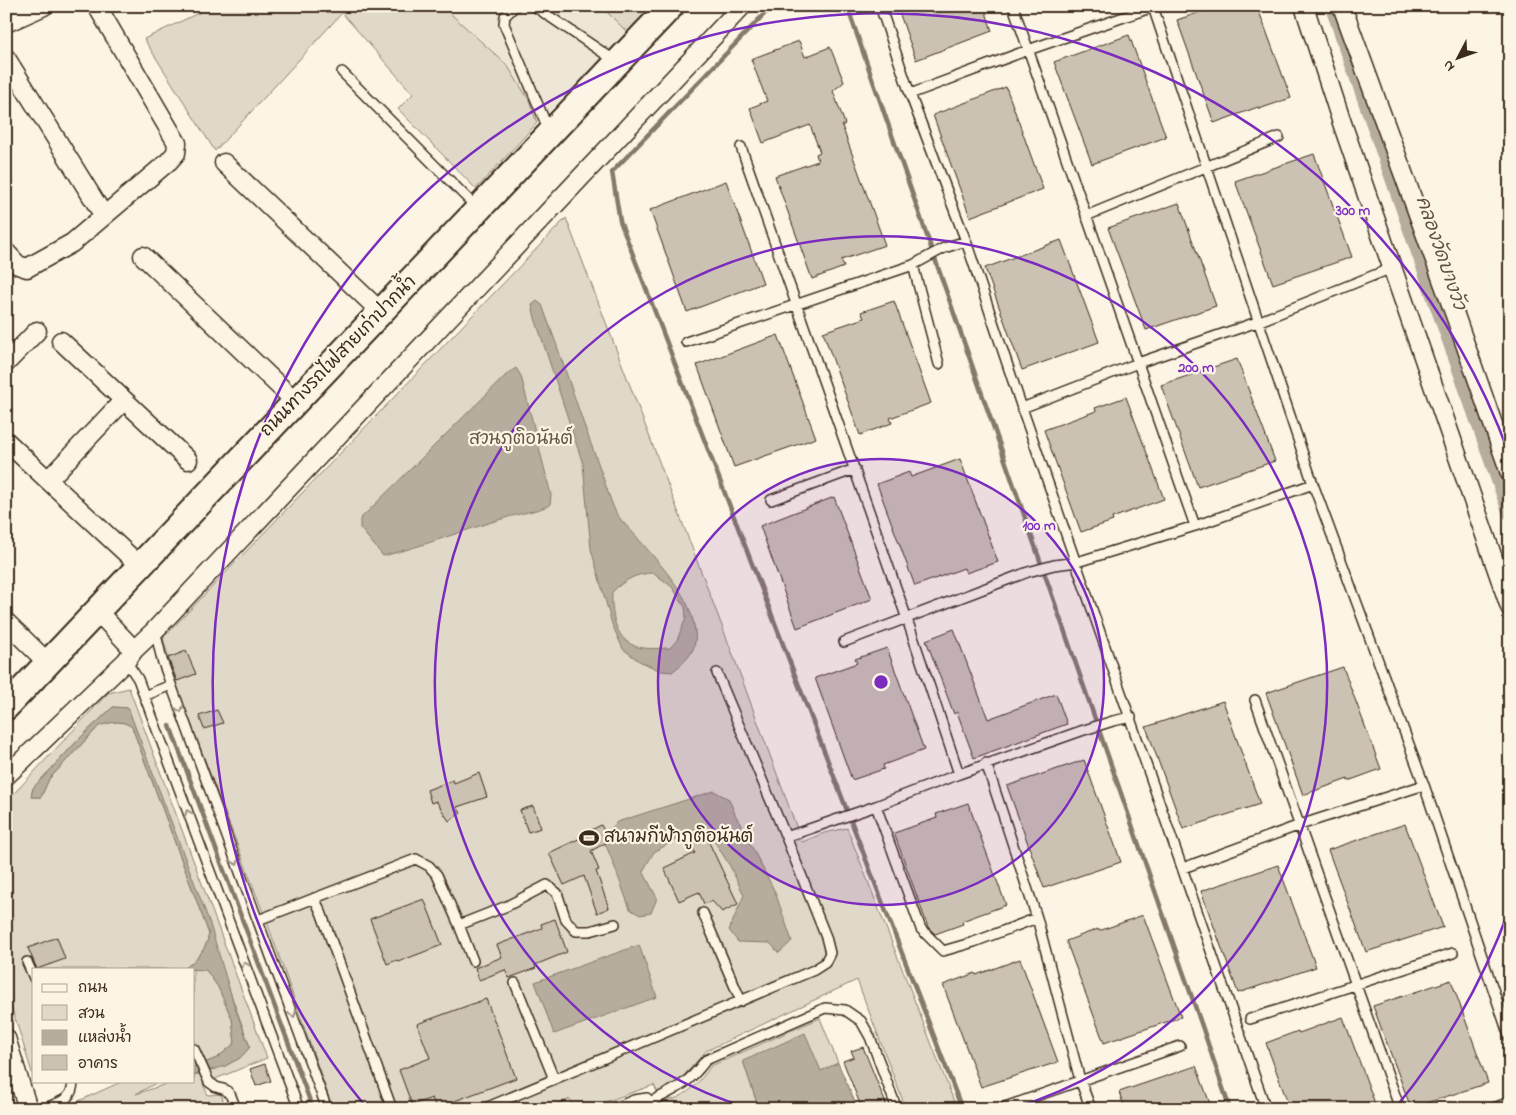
<svg xmlns="http://www.w3.org/2000/svg" width="1516" height="1115" font-family="'Indie Flower','Playpen Sans Thai',sans-serif">
<style>
.built{fill:#eee6d6}
.green{fill:#e0d8c8;stroke:#8e8173}
.water{fill:#b7ad9e;stroke:#85796b;fill-rule:evenodd}
.lines{fill:none;stroke-linecap:round;stroke-linejoin:round}
.stream{stroke:#85796b;stroke-width:4.5}
.canal{stroke:#b7ad9e;stroke-width:15}
.building{fill:#ccc2b3;stroke:#3b2a1e}
.service-casing{stroke:#3b2a1e;stroke-width:12}
.minor-casing{stroke:#3b2a1e;stroke-width:21}
.secondary-casing{stroke:#3b2a1e;stroke-width:29}
.service{stroke:#fcf5e5;stroke-width:9}
.minor{stroke:#fcf5e5;stroke-width:18}
.secondary{stroke:#fcf5e5;stroke-width:25}
.oneway{stroke:#9c9082}
.ring{fill:none;stroke:#7b2cbf;stroke-width:2.5}
.labels{text-anchor:middle;dominant-baseline:central;stroke-width:4.5;stroke-linejoin:round;paint-order:stroke}
.street-label{font-size:18px;fill:#3b2a1e;stroke:#fcf5e5}
.park-label{font-size:18px;fill:#645648;stroke:#fcf5e5}
.poi-label{font-size:18px;fill:#3b2a1e;stroke:#fcf5e5;text-anchor:start}
.water-label{font-size:19px;font-style:italic;fill:#605144;stroke:#fcf5e5}
.centre{fill:#7b2cbf;stroke:#fcf5e5;stroke-width:2.5}
.ring-label{font-size:15px;text-anchor:middle;font-weight:bold;fill:#7b2cbf;stroke:#fcf5e5;stroke-width:4.5;stroke-linejoin:round;paint-order:stroke}
</style>
<rect width="100%" height="100%" fill="#fcf5e5"/>
<filter id="ink" filterUnits="userSpaceOnUse"><feTurbulence type="fractalNoise" baseFrequency=".02" numOctaves="2"/><feDisplacementMap in="SourceGraphic" scale="10" xChannelSelector="R" yChannelSelector="G"/><feConvolveMatrix kernelMatrix="1 2 1 2 8 2 1 2 1" color-interpolation-filters="sRGB"/></filter>
<g filter="url(#ink)">
<path class="built" d="M442,6h159l29,29 -93,88 -8,-23 -22,-35z"/>
<path class="green" d="M213,6h229l65,59 22,35 8,23 -61,66 -78,-80 15,-15 -71,-81 -127,138 -71,-112z
M601,6h56l-27,29z
M566,218l167,437 69,187 22,-9 23,-5 110,281h-51l-49,-129 -151,71 -28,31 -12,6 5,12c19,-6 28,-18 40,-34l109,-48 18,45 -17,8 -78,-10 16,48h-94l-11,-24 -69,24h-11l-4,-10 -24,10h-213l-64,-181 -92,-241 -14,-49z
M129,688l138,370 -64,26 5,11 13,-1 5,15h-165l62,-28h37l-24,13 39,-13h19v-6l31,-9 15,-8 10,-11 -122,-339 -15,-1 -32,30 -48,51 -2,9h10l8,-18 50,-53c13,-4 22,-7 33,1l77,207c-3,17 -12,25 -25,35h-150v110l-28,-90v-187l102,-109z
M193,969l13,1 12,17 14,32 3,24 -18,15 -23,9z"/>
<path class="water" d="M537,301l5,4c20,52 36,106 56,158 6,16 11,35 18,50 5,8 14,16 20,23 19,23 48,52 56,81 8,28 2,38 -20,55l-11,-1 -22,-10 -16,-12 -11,-25 -21,-75 -8,-85 -48,-146 -3,-13zM654,573l18,14 13,20 1,11 -9,22 -7,8c-11,0 -24,2 -35,-2 -21,-7 -24,-36 -23,-54 13,-12 24,-19 42,-19z
M516,368l5,8 30,119 -1,10c-15,7 -30,8 -45,13 -41,12 -81,28 -122,38l-23,-28v-9l146,-144z
M113,707l15,1 81,213 26,87 15,39 -10,11 -15,8 -31,9v-8l23,-9 18,-15 -3,-24 -14,-32 -12,-17 -22,-1c13,-10 22,-18 25,-35l-77,-207c-11,-8 -20,-5 -33,-1l-50,53 -8,18h-10l2,-9 48,-51z
M714,791l15,8 6,15 40,78 17,49 -13,12 -9,-10 -32,-1 -9,-12 15,-35 -14,-29 -22,-35 -15,-1 -39,22 -11,19 14,27 -6,15 -11,2 -10,-6 -19,-52 -9,-20 15,-15z
M639,945l18,52 -103,37 -19,-52z
M805,1033l16,38 17,-8 20,46h-99l-16,-48z"/>
<g class="lines">
<path class="stream" d="M772,6l-160,166 8,49 342,888
M847,6l356,1023 27,80
M170,726l143,383"/>
<path class="canal" d="M1332,6l178,507"/>
</g>
<path class="building" d="M897,6h87l8,25 -76,29z
M1224,6h33l34,92 -32,11 -1,-2 -44,16 -37,-103 32,-11 1,2z
M1129,35l37,102 -74,27 -38,-102z
M799,41l6,16 25,-10 14,35 -11,9 12,33 -3,2 43,119 -44,15 3,7 -32,12 -37,-103 43,-15 -2,-7 4,-2 -10,-27 -47,18 -13,-35 17,-7 -16,-42z
M1006,87l37,102 -73,28 -37,-102z
M1314,154l38,103 -79,27 -38,-103z
M726,181l37,102 -76,29 -37,-102z
M1179,203l37,103 -70,24 -38,-102z
M1061,240l38,102 -77,28 -37,-102z
M894,301l37,102 -41,15 2,5 -32,12 -37,-103 41,-14 -3,-6z
M778,335l38,103 -82,29 -37,-102z
M1237,359l38,102 -77,26 -37,-102z
M1126,397l38,102 -52,19 1,3 -32,11 -37,-102 52,-19 -1,-3z
M960,459l38,103 -32,11 -2,-5 -49,18 -38,-102 32,-12 2,5z
M834,497l38,102 -75,29 -37,-102z
M954,629l34,90 68,-25 11,30 -93,34 -17,-46 -3,2 -28,-74z
M887,648l37,102 -41,15 1,4 -32,11 -37,-102 42,-15 -2,-4z
M186,651l10,23 -19,7 -9,-23z
M1343,667l38,102 -33,12v-2l-45,16 -37,-102z
M1223,701l37,103 -77,25 -37,-102z
M217,710l6,13 -19,6 -5,-13z
M1084,760l37,102 -77,26 -37,-102z
M479,773l8,24 -30,10 4,6 -12,8 -13,-20 -5,2 -4,-13 26,-10 1,3z
M968,803l38,102 -44,16 1,3 -28,10 -7,-7 -34,-94 43,-15 -1,-4z
M533,806l8,22 -13,4 -8,-22z
M1405,824l38,103 -77,25 -38,-102z
M601,825l8,16 -18,10 8,19 -3,1 13,37 -12,5 -13,-37 -20,9 -15,-32 38,-18 -1,-2z
M706,836l32,68 -16,8 -10,-11 -8,3 -5,-12 -20,9 -15,-33 31,-15 -4,-9z
M1278,865l38,102 -78,26 -37,-102z
M424,899l18,46 -44,17 -1,-2 -10,4 -17,-45z
M1143,915l38,102 -77,26 -38,-102 32,-12 1,2z
M555,919l12,33 -32,13 1,3 -27,10 -4,-8 -26,10 -4,-12 27,-11 -5,-12 45,-17 -1,-4z
M57,937l8,22 -28,10 -9,-21z
M1020,959l38,103 -77,25 -38,-102 32,-12 1,2z
M1451,980l37,103 -77,25 -38,-102z
M486,999l30,79 -80,30 -4,-10 -20,7 -13,-35 31,-12 -13,-34z
M1343,1017l34,92h-87l-24,-66 32,-12 1,2z
M863,1047l25,62h-26l-19,-48 11,-4 -3,-6z
M265,1064l6,17 -15,5 -6,-17z
M1196,1066l16,43h-87l-6,-17z"/>
<g class="lines">
<defs>
<path id="service" d="M515,6l-10,10 -1,8 45,107
M534,6l83,56
M880,6l30,88 56,147 56,167 244,701
M1013,6l182,520
M342,72l136,137
M910,94l118,-44 125,-43 160,477 111,301 86,254
M741,147l166,472 52,155 122,-43 32,-10 18,-4
M1086,216l193,-79
M913,265l26,99
M686,342l227,-77 31,-17 22,-7
M1022,408l116,-45 122,-42 132,-53
M771,500l84,-31
M155,630l7,30 165,449
M844,642l184,-70 26,-7 23,-3 118,-36 118,-42
M126,661l12,18 161,430
M144,696l27,-11
M1255,700l145,409
M986,763l51,155 43,162 11,29
M959,774l-83,32 45,123 22,22 31,-9 63,-24
M786,837l90,-31
M1183,868l117,-43 124,-40
M314,898l7,14 71,197
M703,913l38,88
M258,920l158,-61 13,7 8,9 22,50 14,36
M459,925l48,-19 40,-21 10,8 9,27 10,11h14l25,-7
M27,962l7,16
M515,983l39,96
M1250,1019l203,-66
M194,1049l15,33 7,5 10,3 5,6 5,13
M650,1102c28,-14 37,-17 56,-42l119,-52 20,2 16,11 9,16 27,72
M1005,1107l175,-61
M43,1109c16,-7 30,-8 30,-28
M483,1109l331,-139 11,-7 5,-10 -4,-16 -40,-100 -69,-164
M613,1109l21,-9 13,-2 7,11
M1491,1109l19,-7"/>
<path id="minor" d="M1304,6l37,114 169,487
M1342,6l113,309 55,158
M6,23l38,-17
M6,58l98,158
M224,163l157,149
M6,252l12,13 9,3 45,-25 97,-82 7,-8 1,-10 -80,-137
M143,256l153,146
M61,341l127,119
M6,363l31,-32
M6,441l134,125
M49,479l75,-79
M97,611l37,39
M6,622l42,41
M6,776l120,-115 8,-11 21,-20 587,-624
M6,1038l22,71"/>
<path id="secondary" d="M6,707l665,-701"/>
</defs>
<use href="#service" class="service-casing"/>
<use href="#minor" class="minor-casing"/>
<use href="#secondary" class="secondary-casing"/>
<use href="#service" class="service"/>
<use href="#minor" class="minor"/>
<use href="#secondary" class="secondary"/>
</g>
<defs><path id="oneway-chevron" d="M-2-3.5L2.5 0L-2 3.5" fill="none" stroke-width="1.6" stroke-linecap="round" stroke-linejoin="round" transform="scale(1.25)"/></defs>
<g class="oneway">
<use href="#oneway-chevron" transform="translate(180 709) rotate(70)"/>
<use href="#oneway-chevron" transform="translate(188 813) rotate(-111)"/>
<use href="#oneway-chevron" transform="translate(236 862) rotate(70)"/>
<use href="#oneway-chevron" transform="translate(245 965) rotate(-111)"/>
<use href="#oneway-chevron" transform="translate(293 1014) rotate(70)"/>
</g>
</g>
<circle cx="881" cy="682" r="223" fill="#7b2cbf" fill-opacity=".12"/>
<g class="ring">
<circle cx="881" cy="682" r="223"/>
<path d="M751 1109A446 446 0 1 1 1011 1109"/>
<path d="M1509 910A668 668 0 0 1 1396 1107M366 1107A668 668 0 1 1 1509 454"/>
</g>
<defs>
<symbol id="stadium-bare" viewBox="-9 -9 18 18"><path d="M0-5a6.5 5 0 1 0 0 10a6.5 5 0 1 0 0-10ZM-3.5-1.8h7v3.6h-7Z" fill="#3b2a1e" stroke="#fcf5e5" stroke-width="2.5" paint-order="stroke"/></symbol>
</defs>
<g fill-rule="evenodd">
<use href="#stadium-bare" x="575" y="824" width="28" height="28"/>
</g>
<g class="labels">
<g class="street-label">
<text transform="translate(339 357) rotate(-46)">ถนนทางรถไฟสายเก่าปากน้ำ</text>
</g>
<g class="park-label">
<text x="521" y="440">สวนภูติอนันต์</text>
</g>
<g class="poi-label">
<text x="604" y="838">สนามกีฬาภูติอนันต์</text>
</g>
<g class="water-label">
<text transform="translate(1440 253) rotate(71)">คลองวัดบางวัว</text>
</g>
</g>
<circle cx="881" cy="682" r="8" class="centre"/>
<g class="ring-label">
<text x="1353" y="215">300 m</text>
<text x="1196" y="372">200 m</text>
<text x="1039" y="530">100 m</text>
</g>
<rect width="1516" height="1115" fill="none" stroke="#fcf5e5" stroke-width="25"/>
<rect x="12" y="12" width="1491" height="1090" fill="none" stroke="#3b2a1e" stroke-width="2" filter="url(#ink)"/>
<rect x="32" y="968" width="162" height="115" fill="#fcf5e5" stroke="#afa495"/>
<rect x="42" y="984" width="25" height="8" fill="#fcf5e5" stroke="#afa495"/>
<text x="78" y="992" font-size="15" fill="#3b2a1e">ถนน</text>
<rect x="42" y="1005" width="25" height="15" fill="#e0d8c8" stroke="#afa495"/>
<text x="78" y="1018" font-size="15" fill="#3b2a1e">สวน</text>
<rect x="42" y="1030" width="25" height="15" fill="#b7ad9e" stroke="#afa495"/>
<text x="78" y="1042" font-size="15" fill="#3b2a1e">แหล่งน้ำ</text>
<rect x="42" y="1055" width="25" height="15" fill="#ccc2b3" stroke="#afa495"/>
<text x="78" y="1068" font-size="15" fill="#3b2a1e">อาคาร</text>
<g transform="translate(1458 58) rotate(229)" stroke="#fcf5e5" stroke-width="4" paint-order="stroke">
<path d="M0-4L9 19L0 12L-9 19Z" fill="#3b2a1e"/>
<text y="-8" font-size="14" font-weight="bold" text-anchor="middle" fill="#3b2a1e">N</text>
</g>
</svg>
